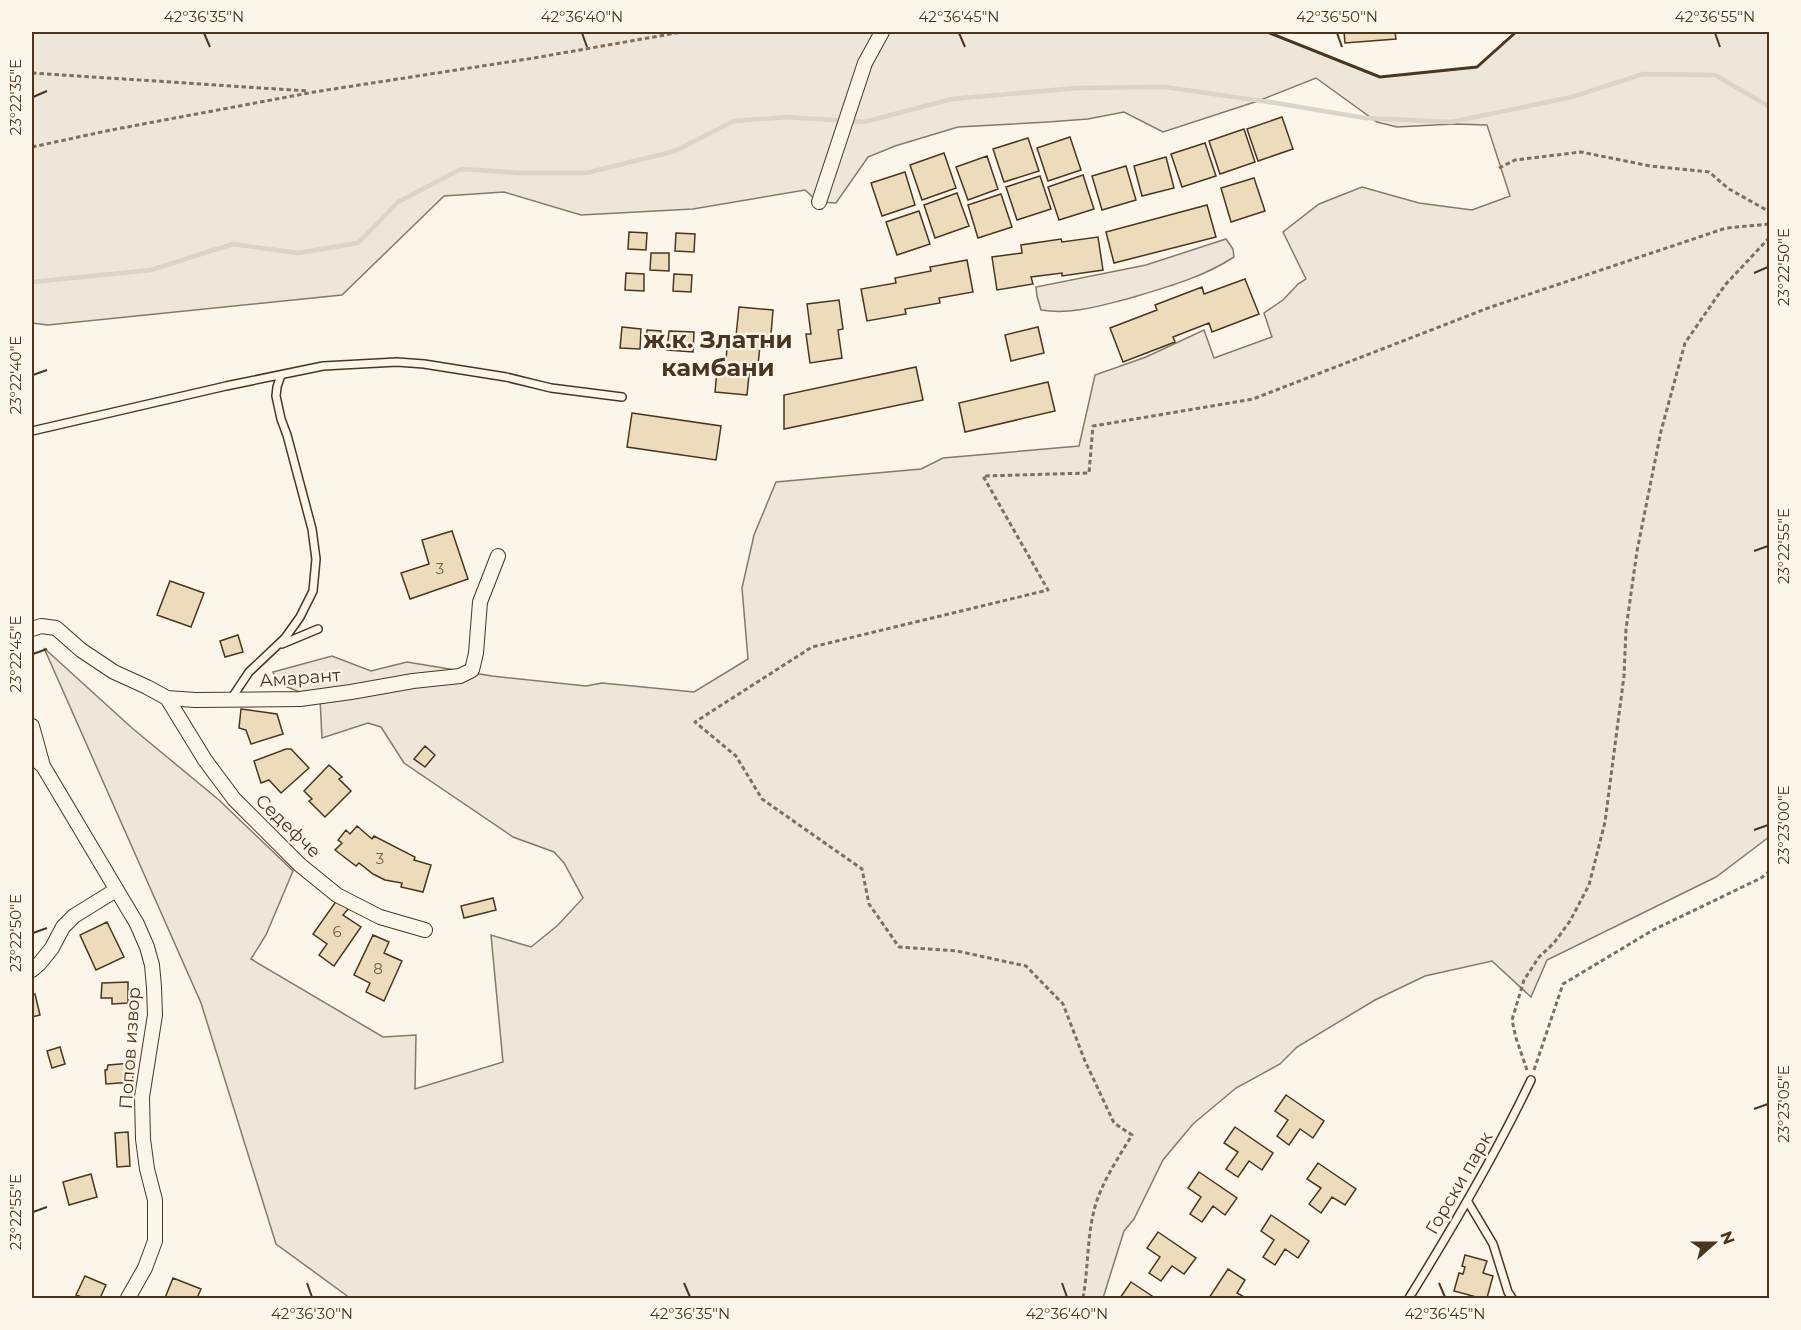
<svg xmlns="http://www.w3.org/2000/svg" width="1801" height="1330" font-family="Montserrat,sans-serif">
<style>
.green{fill:#ede6d9;stroke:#887966;stroke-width:1.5}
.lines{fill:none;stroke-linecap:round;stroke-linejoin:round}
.stream{stroke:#dcd4c6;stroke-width:4.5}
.building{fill:#ecdcbc;stroke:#4a3520;stroke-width:1.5}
.service-casing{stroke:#4a3520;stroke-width:10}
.minor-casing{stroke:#4a3520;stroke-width:16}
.path{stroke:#7f6f5c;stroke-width:3;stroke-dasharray:4.5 3;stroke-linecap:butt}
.service{stroke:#fbf6e9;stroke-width:7}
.minor{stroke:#fbf6e9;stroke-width:14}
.wall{stroke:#4a3520;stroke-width:3}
.ticks{fill:none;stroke:#4a3520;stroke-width:2}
.labels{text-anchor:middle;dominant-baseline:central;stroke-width:4.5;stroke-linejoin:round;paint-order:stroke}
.number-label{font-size:15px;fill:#725f47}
.street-label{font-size:18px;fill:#4a3520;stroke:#fbf6e9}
.district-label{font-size:24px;font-weight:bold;fill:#4a3520;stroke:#fbf6e9}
.neatline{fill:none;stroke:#4a3520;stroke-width:2}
.ticks-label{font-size:15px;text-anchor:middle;fill:#4a3520}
</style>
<rect width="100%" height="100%" fill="#fbf6e9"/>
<path class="green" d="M32,32h1235l113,45 97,-10 39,-35h253v805l-53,40 -169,83 -16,37 -39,-36 -67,15 -50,24 -78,47 -17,17 -44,24 -43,36 -30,36 -29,59 -10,12 -21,67h-753l-74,-54 -75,-241 -157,-355 88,80 87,72 74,71 -27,64 -15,24 132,78 33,-2 -1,54 88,-27 -12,-127 40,12 27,-22 25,-27 -19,-35 -10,-11 -41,-15 -109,-74 -23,-36 -13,-4 -46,15 -2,-38 -43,-17 -4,-11 59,-16 39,15 36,-9 85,14 94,10 16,-3 92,9 54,-33 -6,-71 12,-53 22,-53 145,-13 22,-11 136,-12 16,-71 51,-18 58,-27 10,28 58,-21 -8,-24 19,-13 15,-16 8,-5 -23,-47 36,-28 43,-17 57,16 53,7 38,-14 -23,-71 -33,-1 -57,3 -20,-5 -61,-44 -58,23 -95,31 -39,-20 -36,7 -40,3 -90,5 -63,19 -27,11 -32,46 -18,-1 -13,-12 -112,19 -112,6 -77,-23 -60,4 -102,99 -294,30 -16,-2z
M1226,239l7,10 1,8c-32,21 -70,31 -107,42 -28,7 -56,16 -86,11l-4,-14 -1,-9 110,-22z"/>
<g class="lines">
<path class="stream" d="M32,282l119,-12 82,-26 65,9 60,-10 40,-41 63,-33 59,4h66l89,-22 59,-30 53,-4 77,5 88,-23 125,-11 88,-1 111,16 89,15 86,4 121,-25 71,-23 72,1 55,32"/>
</g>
<path class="building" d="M1344,32h51l1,7 -51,4z
M1282,117l11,32 -35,12 -11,-32z
M1244,129l11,33 -35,12 -11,-33z
M1070,137l11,33 -33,11 -11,-33z
M1028,138l11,33 -35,11 -11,-33z
M1205,143l11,33 -34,11 -11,-33z
M944,153l12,35 -34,12 -12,-35z
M987,156l11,33 -30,11 -12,-33z
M1166,157l8,31 -32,8 -8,-30z
M1126,166l10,34 -34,10 -10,-34z
M905,172l10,33 -33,11 -11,-33z
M1083,175l11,34 -35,11 -11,-33z
M1040,176l11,33 -34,11 -11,-33z
M1254,178l11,33 -34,11 -10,-34z
M957,193l12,33 -34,12 -11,-33z
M1001,194l11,33 -34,11 -10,-33z
M1207,205l9,32 -102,26 -8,-31z
M919,211l11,33 -33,11 -11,-33z
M629,232l18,1 -1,17 -18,-1z
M676,233l19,1 -1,18 -19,-1z
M1098,237l5,33 -41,6v-3l-31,4 2,7 -36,6 -5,-33 30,-4 -1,-8 40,-6 1,3z
M651,253h18v18l-19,-1z
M967,260l6,32 -34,6 1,5 -35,6 1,5 -39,7 -6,-32 35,-6 -1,-5 36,-7 -1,-4z
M626,273l18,1v17l-19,-1z
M674,274l18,1 -1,17 -18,-1z
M1245,279l14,35 -47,18 -3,-9 -36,14 2,5 -52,20 -13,-34 47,-18 -2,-5 47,-18 2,7z
M839,300l4,29 -5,1 4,28 -32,5 -4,-29h5l-4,-30z
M739,307l34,3 -3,36h-10l-2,19h-8l-3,30 -32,-3 3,-33 8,1 2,-25 8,1z
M622,327l19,2 -1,20 -20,-1z
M1038,327l6,26 -33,8 -6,-26z
M647,330l14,1 -2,17 -13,-1z
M669,331l25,1 -1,20 -26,-2z
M916,367l7,33 -139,29v-34z
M1048,382l7,29 -90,21 -6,-29z
M632,413l89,13 -5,34 -89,-13z
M452,531l16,48 -58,20 -9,-26 28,-9 -7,-24z
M170,581l34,12 -13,34 -34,-12z
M238,635l5,17 -18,5 -5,-16z
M241,709l36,5 6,20 -32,10 -5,-14 -7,-2z
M425,746l10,9 -10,12 -11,-8z
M286,749h5l18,19 -28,25 -12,-13 -8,3 -7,-22z
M329,765l13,12 -3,2 12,12 -26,26 -16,-16 3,-2 -8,-8z
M357,826l15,13 2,-3 41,21 -1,3 17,5 -8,27 -22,-5 1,-4 -17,-3 -12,-6 -14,-11 -3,3 -21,-16 7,-7 -4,-3 8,-10 4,4z
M493,898l3,12 -32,8 -3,-12z
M337,900l12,8 -6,7 18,12 -27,39 -15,-11 8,-11 -14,-10z
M107,922l17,35 -28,13 -16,-35z
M373,935l16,7 -5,11 18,8 -18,40 -18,-9 4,-9 -16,-8z
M128,982v21l-16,1v-6h-11l1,-15z
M32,994h3l5,21 -8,2z
M60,1047l5,17 -13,4 -5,-17z
M132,1063l1,19 -27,2 -1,-14h2l1,-5z
M1286,1095l38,26 -11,17 -13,-9 -11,16 -12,-9 11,-16 -13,-9z
M1235,1127l38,26 -11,17 -13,-9 -11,16 -12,-8 12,-17 -14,-9z
M128,1132l2,34 -13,1 -2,-34z
M1318,1163l38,26 -11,16 -13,-8 -11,16 -12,-9 12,-16 -14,-9z
M1199,1172l38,26 -12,17 -12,-9 -11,16 -12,-8 11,-17 -13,-9z
M91,1174l6,23 -28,8 -6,-23z
M1271,1215l38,26 -11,17 -13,-9 -10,16 -12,-8 11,-17 -13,-9z
M1158,1232l38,26 -12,16 -12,-8 -11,15 -12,-8 11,-16 -13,-9z
M1465,1255l22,6 -4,12 10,3 -6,22h-7l-26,-7 5,-18 4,1 2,-7 -3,-1z
M1228,1269l17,11 -8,13 9,5h-37z
M85,1276l21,9 -6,13h-16l-8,-3z
M173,1278l28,11 -4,9h-32z
M1131,1282l24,16h-35z"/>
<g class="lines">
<defs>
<path id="service" d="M32,431l194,-45 97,-20 74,-4 27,2 82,13 45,11 71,9
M282,644l36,-15
M231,699l18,-27 36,-34 15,-21 13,-26 3,-32 -4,-30 -25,-94 -6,-16 -5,-23 1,-9 4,-12
M1468,1202l25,42 15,48 4,6
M1409,1298c44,-71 86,-142 122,-218"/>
<path id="minor" d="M819,202l46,-139 17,-31
M32,629l9,-3 15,2 25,22 33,22 33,15 20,11 28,2 105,-1 51,-7 62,-11 47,-5 12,-6 4,-17 4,-51 18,-46
M167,698l38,62 29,39 66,66 37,30 43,22 45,13
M32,726l11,40
M32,756l11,10 94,158 10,23 5,18 2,22 1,28 -13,82 1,42 4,30 8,31v41l-10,27 -17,30
M32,970l7,-6 13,-16 11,-21 11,-11 42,-26"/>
</defs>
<use href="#service" class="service-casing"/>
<use href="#minor" class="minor-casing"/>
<path class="path" d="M32,73l276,18
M32,147l79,-17 203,-38 220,-34 148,-26
M1499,168l16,-8 66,-8 69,14 59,6 20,17 41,23
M1527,1070l-11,-32 -4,-18 12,-40 15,-23 15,-14 16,-22 19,-36 16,-63 19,-146 2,-47 11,-78 24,-120 24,-88 40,-58 45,-48
M1534,1070l29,-86 90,-54 108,-52 9,-7
M1083,1298c5,-27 4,-56 10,-83 6,-29 24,-55 39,-80l-18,-12 -29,-62 -22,-57 -37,-38 -69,-15 -58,-4 -30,-43 -7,-35 -100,-70 -26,-43 -41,-34 117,-75 236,-57 -65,-114 106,-3 4,-47 160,-27 235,-91 238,-80 44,-4"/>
<use href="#service" class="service"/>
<use href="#minor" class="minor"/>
<path class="wall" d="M1267,32l113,45 97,-10 39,-35"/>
</g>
<path class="ticks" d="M204,33l6,14M582,33l5,14M959,33l6,14M1337,33l5,14M1715,33l5,14M33,97l14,-6M1754,273l14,-6M33,375l14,-5M1754,551l14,-5M33,654l14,-5M1754,830l14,-5M33,933l14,-5M1754,1109l14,-5M33,1212l14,-5M307,1283l5,14M684,1283l6,14M1062,1283l5,14M1439,1283l6,14"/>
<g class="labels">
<g class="number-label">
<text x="440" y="568">3</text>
<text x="380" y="858">3</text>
<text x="337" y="931">6</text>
<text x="378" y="968">8</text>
</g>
<g class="street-label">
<text transform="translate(300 678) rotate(-4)">Амарант</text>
<text transform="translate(288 826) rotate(44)">Седефче</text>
<text transform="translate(130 1048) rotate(-86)">Попов извор</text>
<text transform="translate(1459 1183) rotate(-60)">Горски парк</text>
</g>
<g class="district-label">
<text x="718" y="339">ж.к. Златни<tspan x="718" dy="28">камбани</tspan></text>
</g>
</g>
<rect width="1801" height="1330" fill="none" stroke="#fbf6e9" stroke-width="66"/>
<g transform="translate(1714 1243) rotate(69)" stroke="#fbf6e9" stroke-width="4.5" paint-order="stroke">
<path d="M0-4.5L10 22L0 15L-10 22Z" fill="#4a3520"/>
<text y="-9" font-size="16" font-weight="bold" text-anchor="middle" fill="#4a3520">N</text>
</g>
<rect x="33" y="33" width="1735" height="1264" class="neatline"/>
<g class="ticks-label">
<text x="204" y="22">42°36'35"N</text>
<text x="582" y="22">42°36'40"N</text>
<text x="959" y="22">42°36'45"N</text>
<text x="1337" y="22">42°36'50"N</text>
<text x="1715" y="22">42°36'55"N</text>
<text transform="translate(16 97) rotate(-90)" y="5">23°22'35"E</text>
<text transform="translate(1784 267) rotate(-90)" y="5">23°22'50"E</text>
<text transform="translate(16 375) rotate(-90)" y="5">23°22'40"E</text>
<text transform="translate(1784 546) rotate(-90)" y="5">23°22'55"E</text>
<text transform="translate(16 654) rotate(-90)" y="5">23°22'45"E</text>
<text transform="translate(1784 825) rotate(-90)" y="5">23°23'00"E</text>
<text transform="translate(16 933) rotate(-90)" y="5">23°22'50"E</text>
<text transform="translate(1784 1104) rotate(-90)" y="5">23°23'05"E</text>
<text transform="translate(16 1212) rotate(-90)" y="5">23°22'55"E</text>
<text x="312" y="1319">42°36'30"N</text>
<text x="690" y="1319">42°36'35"N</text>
<text x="1067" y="1319">42°36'40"N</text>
<text x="1445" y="1319">42°36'45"N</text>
</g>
</svg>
